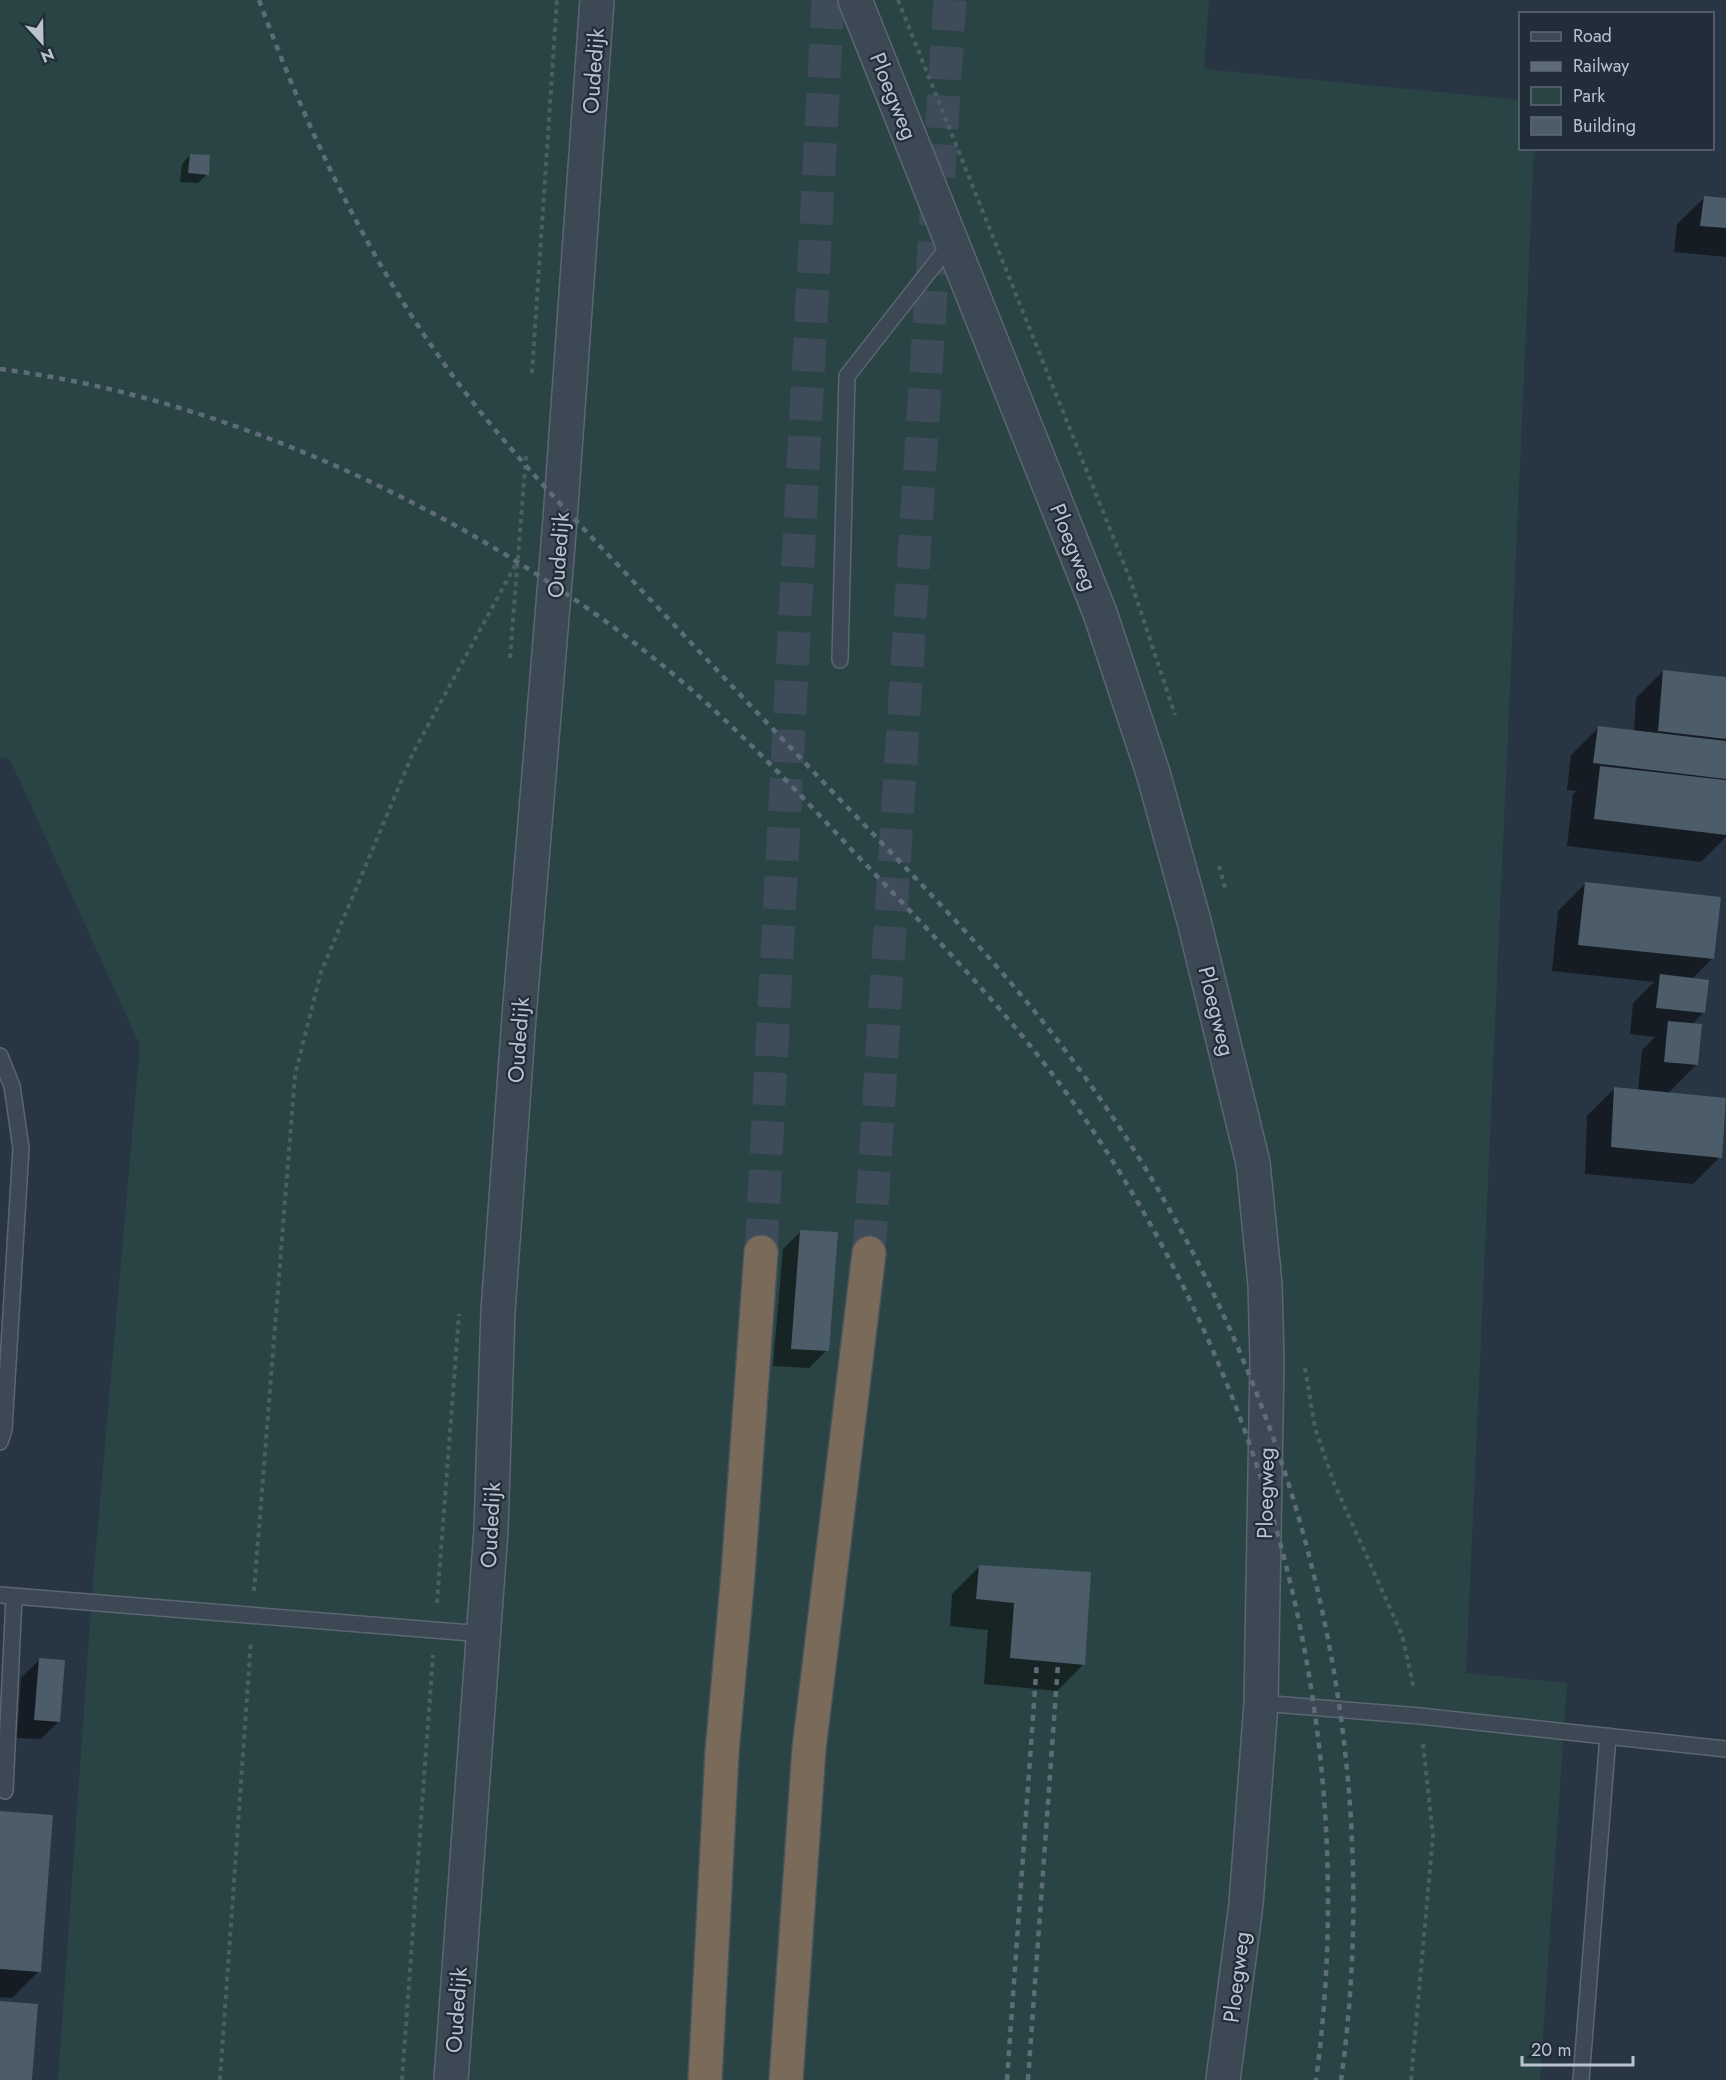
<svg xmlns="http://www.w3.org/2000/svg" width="1726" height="2080" font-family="Jost,sans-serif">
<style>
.green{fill:#2a4445}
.shadow{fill:#0007}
.building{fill:#4c5c69}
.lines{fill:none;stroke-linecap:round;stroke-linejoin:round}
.motorway-tunnel{stroke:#3e4b59;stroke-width:33;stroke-dasharray:33 16;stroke-linecap:butt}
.service-casing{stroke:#5b6671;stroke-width:18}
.tertiary-casing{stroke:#5b6671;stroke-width:36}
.motorway-casing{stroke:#47535e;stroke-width:36}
.path{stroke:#486061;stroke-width:4;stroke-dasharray:4.5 4.5;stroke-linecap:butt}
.service{stroke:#3c4853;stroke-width:15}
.tertiary{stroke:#3c4853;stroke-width:33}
.motorway{stroke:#796a59;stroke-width:33}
.rail{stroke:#5e6c7a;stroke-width:4.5;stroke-dasharray:6 6;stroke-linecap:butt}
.labels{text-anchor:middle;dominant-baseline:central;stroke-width:4.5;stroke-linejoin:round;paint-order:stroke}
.street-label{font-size:22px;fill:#bac3cd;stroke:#212d39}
</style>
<rect width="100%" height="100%" fill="#283644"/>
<path class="green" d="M0,0h1209l-5,69 316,31v48l14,1 -68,1524 101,10 -27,397h-1482l35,-498 47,-537 -130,-286 -10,-2z"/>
<path class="shadow" d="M190,155l17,19 -9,9 -18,-1 2,-18z
M1705,197l21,2v58l-52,-5 3,-28z
M1663,671l63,8v158l-25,25 -134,-16 6,-52 4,-3 -10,-1 4,-35 27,-27 36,4 2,-34z
M1585,884l128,74 -21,21 12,33 -12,13 4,40 -29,29 59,5 -6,58 -27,27 -108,-10 2,-58 27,-27 24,2 4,-41 13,-13 -25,-3 3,-31 21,-21 -102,-11 6,-60z
M801,1231l26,119 -18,18 -36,-2 10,-117z
M979,1567l105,97 -27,27 -73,-7 4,-54 -38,-4 2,-32z
M39,1660l20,61 -18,18 -24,-1 4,-60z
M0,1813l39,158 -27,27 -12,-1z"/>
<path class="building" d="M190,154l20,1 -1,20 -21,-2z
M1704,196l22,2v30l-26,-2z
M1663,670l63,7v62l-68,-8z
M1598,726l128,15v38l-133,-16z
M1600,766l126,14v55l-132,-16z
M1585,882l136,15 -7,62 -136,-14z
M1660,974l49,6 -4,33 -49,-5z
M1668,1021l34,3 -4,41 -34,-3z
M1614,1087l112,11 -4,60 -111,-11z
M800,1230l38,2 -9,119 -38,-2z
M979,1565l112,7 -6,93 -75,-7 4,-55 -38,-4z
M39,1658l26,2 -5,62 -26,-2z
M0,1811l53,4 -12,157 -41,-3z
M0,2001l38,3 -6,76h-32z"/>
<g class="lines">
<path class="motorway-tunnel" d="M761,1252l67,-1252
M869,1253l81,-1253"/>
<defs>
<path id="service" d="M840,660l7,-284 105,-134
M0,1056l12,30 9,62 -17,282 -4,12
M0,1595l484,39
M1261,1703l159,13 306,33
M5,1791l9,-195
M1581,2080l27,-344"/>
<path id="tertiary" d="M855,0l245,613 53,160 41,148 59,242 12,121 2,77 -6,342 -15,201 -23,176
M451,2080l40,-550 7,-219 21,-294 41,-497 37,-520"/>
<path id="motorway" d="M705,2080l17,-328 16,-178 23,-322
M786,2080l23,-331 60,-496"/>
</defs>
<use href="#service" class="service-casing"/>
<use href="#tertiary" class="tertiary-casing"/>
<use href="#motorway" class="motorway-casing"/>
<path class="path" d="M898,0l232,579 45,136
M532,373l25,-373
M510,658l16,-202
M1219,866l7,25
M1305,1368l10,60 19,55 68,152 12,54
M254,1591l41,-516 26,-103 92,-219 104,-191
M437,1603l22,-289
M220,2080l31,-440
M402,2080l31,-425
M1411,2080l22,-244 -10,-93"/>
<use href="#service" class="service"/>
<use href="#tertiary" class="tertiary"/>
<use href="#motorway" class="motorway"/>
<path class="rail" d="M259,0c47,127 103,247 181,358 56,80 125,151 192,222 58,62 117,124 176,186 70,74 142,145 208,223 253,298 379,702 325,1091
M0,369c228,29 467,142 646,283 75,59 141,128 206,198 79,83 160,165 226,259 196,280 284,632 238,971
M1007,2080l30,-419
M1028,2080l30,-416"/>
</g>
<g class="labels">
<g class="street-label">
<text transform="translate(593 71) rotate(-86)">Oudedijk</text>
<text transform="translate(894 96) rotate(68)">Ploegweg</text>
<text transform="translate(1074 547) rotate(68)">Ploegweg</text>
<text transform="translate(558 555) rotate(-86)">Oudedijk</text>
<text transform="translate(1217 1011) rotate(76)">Ploegweg</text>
<text transform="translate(518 1040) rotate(-86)">Oudedijk</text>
<text transform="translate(1265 1493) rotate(-89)">Ploegweg</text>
<text transform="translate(490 1525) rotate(-87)">Oudedijk</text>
<text transform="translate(1236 1977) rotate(-83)">Ploegweg</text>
<text transform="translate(456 2010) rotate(-86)">Oudedijk</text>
</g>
</g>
<rect x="1519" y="12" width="195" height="138" fill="#212d39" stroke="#5e6974" stroke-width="1.5"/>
<rect x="1531" y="32" width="30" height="9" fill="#3c4853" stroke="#5e6974" stroke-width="1.5"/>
<text x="1573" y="42" font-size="18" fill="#bac3cd">Road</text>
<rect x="1531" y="62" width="30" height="9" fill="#5e6c7a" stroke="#5e6974" stroke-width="1.5"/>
<text x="1573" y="72" font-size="18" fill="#bac3cd">Railway</text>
<rect x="1531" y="87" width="30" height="18" fill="#2a4445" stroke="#5e6974" stroke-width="1.5"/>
<text x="1573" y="102" font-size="18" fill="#bac3cd">Park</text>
<rect x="1531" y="117" width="30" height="18" fill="#4c5c69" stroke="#5e6974" stroke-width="1.5"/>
<text x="1573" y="132" font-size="18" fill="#bac3cd">Building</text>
<g transform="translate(42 42) rotate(158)" stroke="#212d39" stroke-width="4.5" paint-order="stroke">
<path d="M0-4.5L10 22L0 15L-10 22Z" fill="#bac3cd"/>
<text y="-9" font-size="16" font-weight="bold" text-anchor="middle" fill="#bac3cd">N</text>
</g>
<path d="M1522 2056v9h111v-9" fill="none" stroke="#bac3cd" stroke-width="3"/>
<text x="1531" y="2056" font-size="18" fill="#bac3cd" stroke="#212d39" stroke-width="4.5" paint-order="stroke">20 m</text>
</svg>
